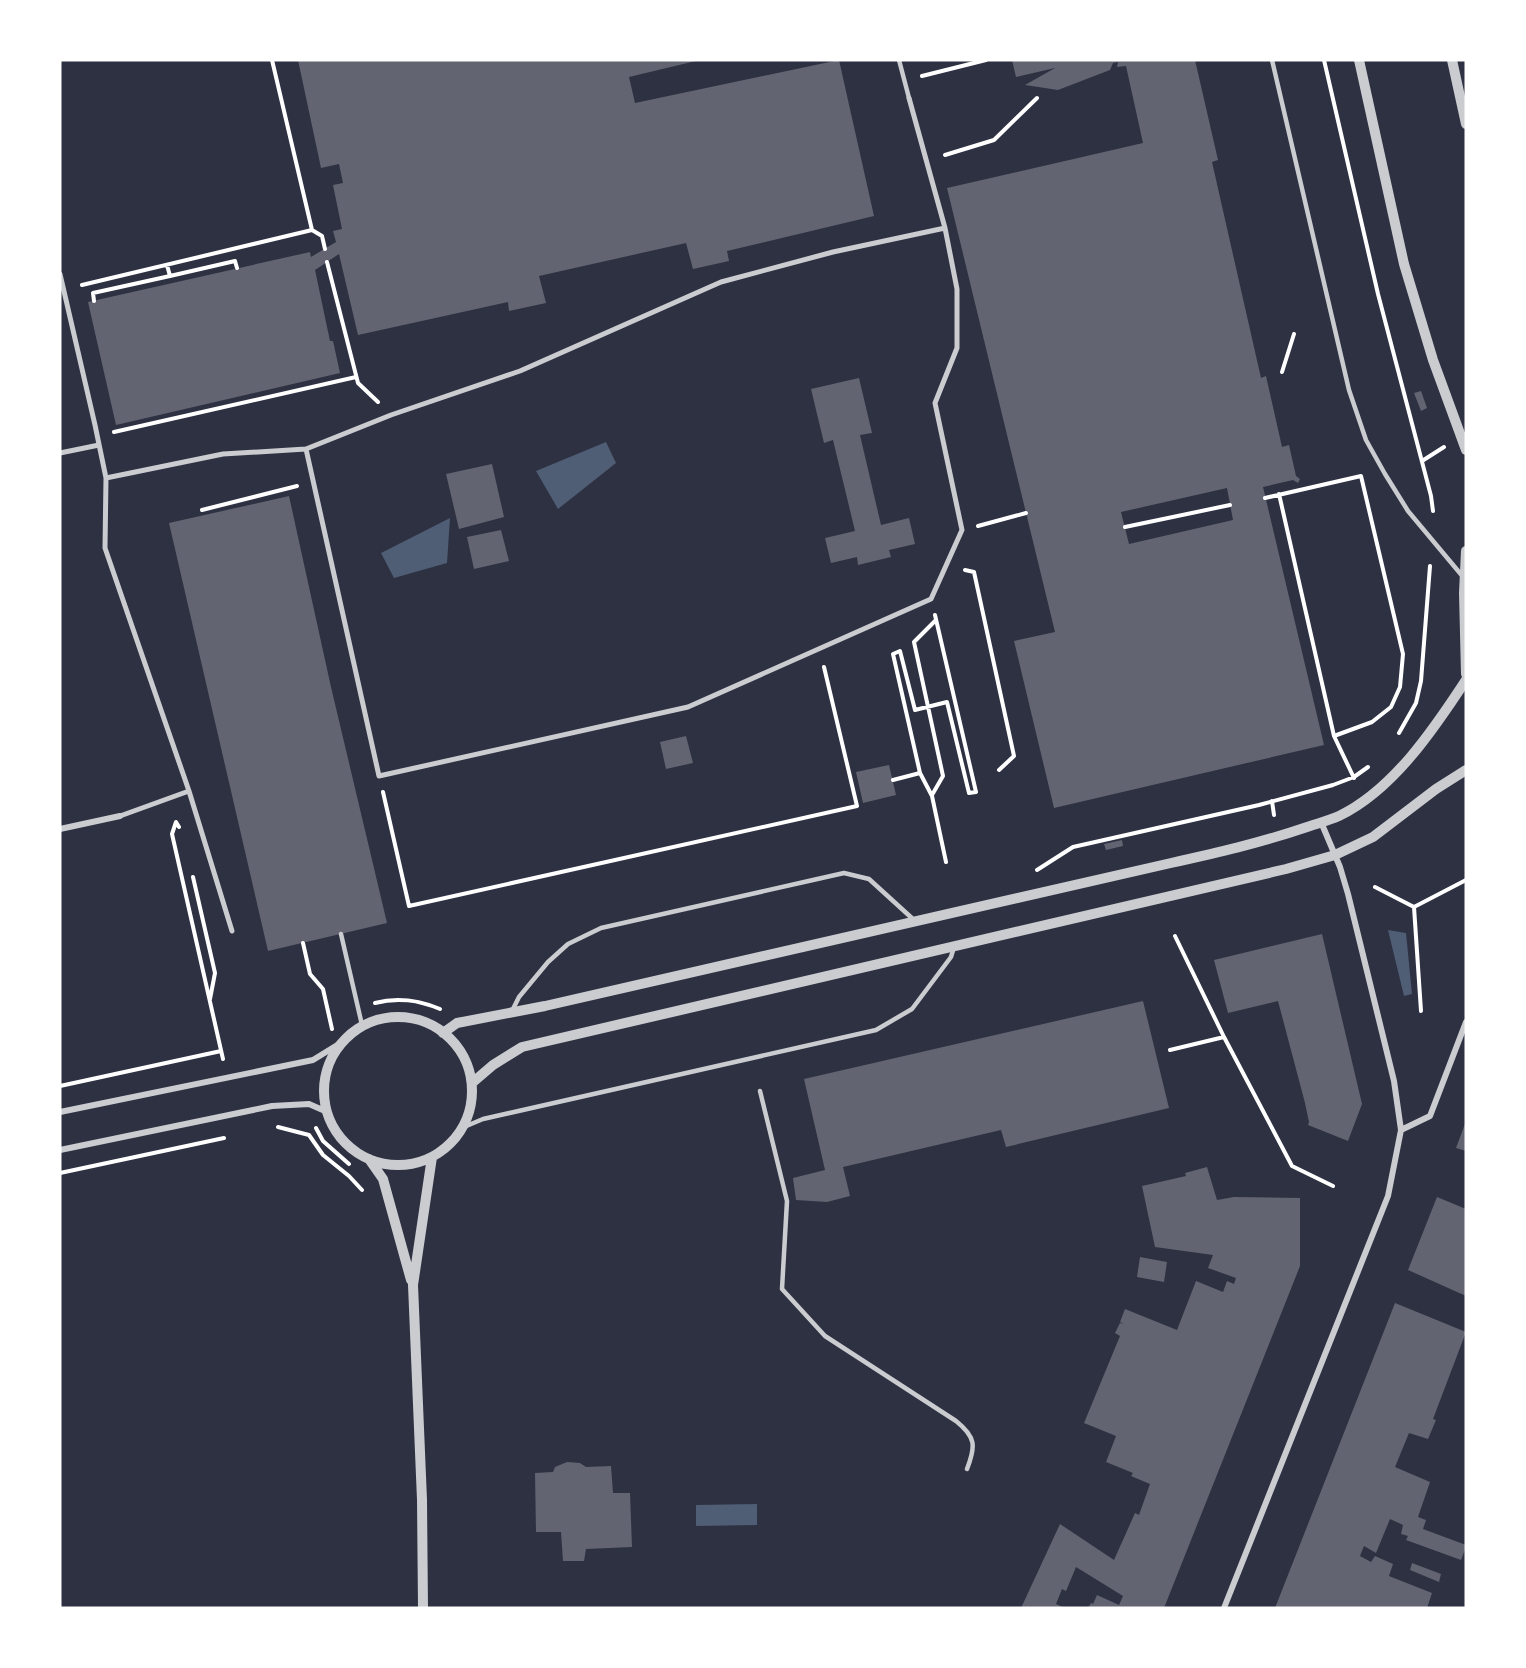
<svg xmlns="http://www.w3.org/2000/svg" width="1526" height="1668" font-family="'Source Sans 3',sans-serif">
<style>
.water{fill:#4f5d75}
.building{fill:#626471;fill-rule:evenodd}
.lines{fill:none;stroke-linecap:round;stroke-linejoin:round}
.path{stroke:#fff;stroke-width:4}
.service{stroke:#caccd0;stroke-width:4.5}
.pedestrian{stroke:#caccd0;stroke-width:5}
.minor{stroke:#caccd0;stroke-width:6}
.tertiary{stroke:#caccd0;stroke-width:10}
</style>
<rect width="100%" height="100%" fill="#2d3142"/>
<path class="water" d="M606,442l10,21 -58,46 -22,-38z
M450,518l-3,45 -53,15 -13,-25z
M1388,930l18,3 6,61 -8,2z
M757,1504v21l-61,1v-21z"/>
<path class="building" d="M298,60h402l-71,17 6,26 204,-43 35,156 -147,35 2,10 -36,8 -7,-26 -147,33 7,27 -37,8 -1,-9 -150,33 -19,-81 -24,16 15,71h3l7,32 -224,52 -28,-123 222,-50 1,5 25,-15 -3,-11 9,-2 -9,-44 10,-2 -4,-19 -18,4z
M1012,60h183l23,100 -6,2 49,216 5,-2 16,71 7,-2 7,31 4,3 -2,4 -5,-3 -30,7 61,258 -270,63 -40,-167 41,-9 -108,-444 196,-45 -17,-77 -9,1 1,-5 -5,1 -3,7 -52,20 -33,-5 30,-17 -39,9zM1227,488l6,32 -104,24 -8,-32z
M859,378l13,55 -12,2 21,90 28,-7 6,26 -26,6 2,7 -33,8 -1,-8 -26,6 -6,-25 30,-7 -22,-91 -9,3 -13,-54z
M1421,391l6,17 -6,3 -7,-18z
M492,464l12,53 -45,12 -13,-55z
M289,496l42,191 56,236 -119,28 -99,-428z
M501,530l8,31 -35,8 -7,-32z
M686,736l7,27 -27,6 -6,-27z
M889,765l7,30 -33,8 -7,-31z
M1122,840l1,6 -17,4 -2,-6z
M1322,934l40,170 -14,37 -40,-16 1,-3 -4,-19 -27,-102 -50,12 -14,-53z
M1143,1001l26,107 -163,39 -5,-17 -158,37 7,29 -23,6 -31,-2 -3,-22 32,-8 -21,-91z
M1466,1121v30l-10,-3z
M1207,1167l10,33 17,-3 66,1v68l-136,342h-76l3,-5 2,1 4,-9 22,10 4,-9 -47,-29 -10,24 -4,-2 -6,15 9,4h-44l39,-84 54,36 21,-47 4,2 11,-31 -19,-8 2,-3 -27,-11 10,-26 -32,-13 36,-87 -5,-3 5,-10 4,1 -4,-2 5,-13 52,21 19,-49 27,11 4,-11 7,3 2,-6 -28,-10 5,-13 -58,-8 -13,-61 44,-10 -1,-3z
M1437,1197l29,12v87l-58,-26z
M1140,1257l27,5 -3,20 -27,-5z
M1395,1303l71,29 -33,87 3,1 -8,19 -19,-6 -14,34 35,15 -12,35 8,3 -3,9 43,16v2l-5,13 -55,-20 2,-4 -7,-2 2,-9 -13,-6 -14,34 -12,-7 -4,10 11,6 4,-6 18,8 -4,12 43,17 -5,15h-152z
M567,1462l13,1 6,4 25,-1 2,27h17l2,54 -46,2 -2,12h-21l-2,-29h-25l-1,-59 18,-1 2,-5z
M1412,1563l29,11 -2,8 -29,-12z"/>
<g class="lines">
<path class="path" d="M272,60l40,170 10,6 3,13
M1324,60l54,234 53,202 2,15
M922,76l64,-16
M945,155l49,-15 43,-42
M327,262l31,121 20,19
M167,265l3,11 65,-15 2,7
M82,285l230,-55
M94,301l-1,-8 77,-17
M1282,372l12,-38
M114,432l242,-55
M1422,461l22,-14
M1279,494l55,242 20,42
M1265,498l96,-22 42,178 -3,33 -9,20 -19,15 -38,14
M202,510l95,-24
M978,526l48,-13
M1125,527l105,-22
M965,570l9,2 40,184 -15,14
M935,615l41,177 -7,1 -22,-91 -32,8 -15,-59 -7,3 27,119 12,23 14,66
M1399,733l17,-30 5,-22 9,-115
M893,780l27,-7
M383,792l26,114 448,-100 -33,-139
M932,795l11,-19 -29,-134 22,-22
M1272,801l2,14
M179,827l-3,-5 -4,12 51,225
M1037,870l36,-23 186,-42 74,-20 21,-8 14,-10
M193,877l22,96 -5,26
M1375,887l39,20 7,104
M1414,907l52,-27
M1175,936l49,101 68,129 41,20
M303,943l7,31 13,15 9,40
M375,1003c23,-6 43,-3 65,6
M1170,1050l54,-13
M60,1086l161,-35
M278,1127l31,8 14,20 26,21 13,14
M316,1128l7,13 26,23
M60,1173l164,-35"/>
<path class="service" d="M899,60l10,38
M1272,60l77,330 17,50 19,34 23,37 56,67
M341,934l21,91
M512,1011l7,-14 29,-35 20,-18 33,-16 212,-48 31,-7 25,6 45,41
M760,1091l27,110 -5,88 43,47 131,85c20,16 20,25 11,48
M464,1127l19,-8 393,-89 36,-21 39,-52 3,-10"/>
<path class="pedestrian" d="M60,274l35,151 11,53 -1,70 84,243 43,140
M306,449l73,327 309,-69 243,-108 31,-69 -27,-127 22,-55v-59l-12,-61 -36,-130
M60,453l39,-8
M106,478l117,-24 83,-5 85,-34 129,-44 201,-89 112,-30 112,-24
M120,816l69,-25"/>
<path class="minor" d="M60,829l60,-13
M60,1112l253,-52 26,-16
M1401,1130l29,-14 36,-94
M60,1150l212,-44 37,-2 16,7
M1224,1608l164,-412 13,-66 -7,-49 -46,-187 -8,-27 -19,-45"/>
<path class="tertiary" d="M1359,60l45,204 29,96 33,90
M1452,60l14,64
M1466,551l-2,42 2,81
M324 1091a74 74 0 1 1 148 0a74 74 0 1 1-148 0Z
M443,1033l14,-10 88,-17 626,-143c45,-10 89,-20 133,-35 11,-4 24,-7 35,-12 54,-26 95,-87 127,-136
M472,1083l21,-18 29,-18 764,-178 49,-14 38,-18 63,-48 30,-19
M369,1159l14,20 28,101
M423,1608l-1,-108 -9,-215 19,-128"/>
</g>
<rect width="1526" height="1668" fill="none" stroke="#ffffff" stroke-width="123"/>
</svg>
